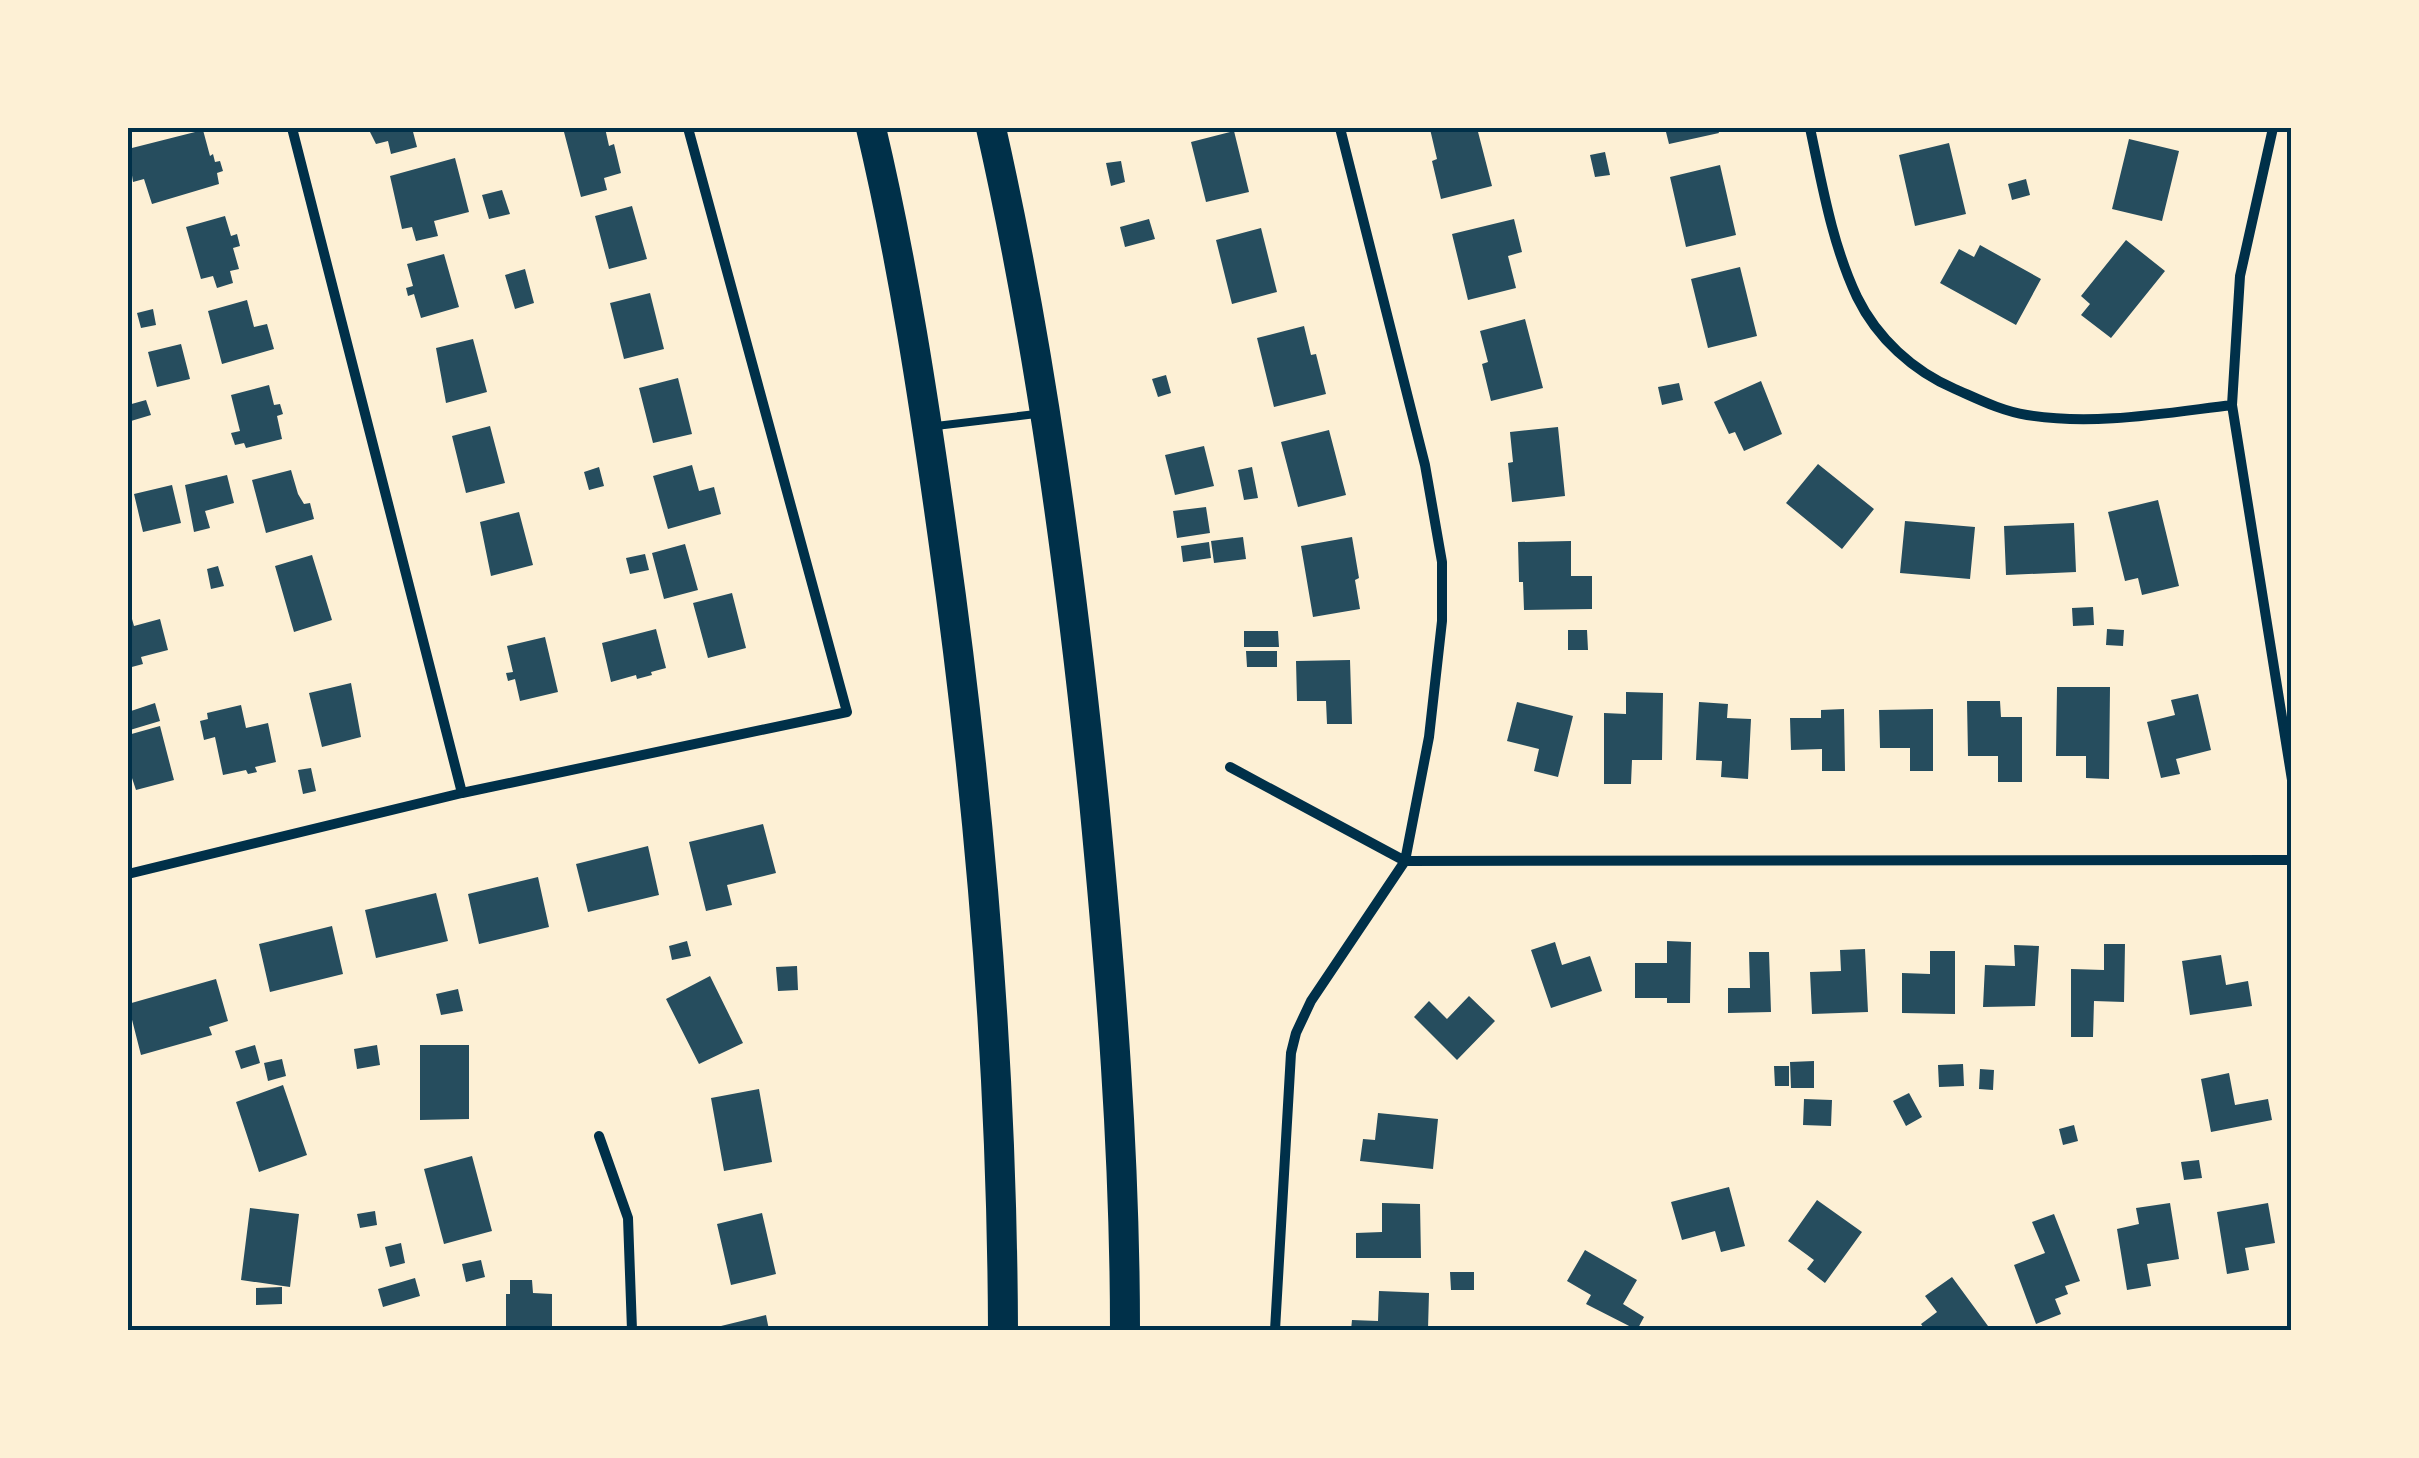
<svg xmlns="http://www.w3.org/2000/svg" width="2419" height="1458" font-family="Lora,serif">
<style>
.building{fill:#264d5e}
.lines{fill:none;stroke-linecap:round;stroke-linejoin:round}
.service{stroke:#003049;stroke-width:8}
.minor{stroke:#003049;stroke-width:10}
.motorway{stroke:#003049;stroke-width:30}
.neatline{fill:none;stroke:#003049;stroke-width:4}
</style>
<rect width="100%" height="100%" fill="#fdf0d5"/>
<path class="building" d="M368,128h44l5,19 -26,7 -3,-13 -12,3z
M580,128h25l4,18 5,-2 7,29 -17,5 3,12 -26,7 -17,-65z
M1437,128h40l15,58 -51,13 -9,-38 5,-2 -7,-30z
M1665,128h52l2,5 -50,11z
M203,130l7,26 3,-2 2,8 5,-1 3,10 -6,2 2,11 -67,20 -8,-25 -11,3 -5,-33z
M1234,131l15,61 -43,10 -15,-60z
M2129,139l50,12 -17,70 -50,-12z
M1949,143l17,71 -51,12 -16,-71z
M1605,152l5,23 -15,2 -5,-22z
M455,158l14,54 -35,9 4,15 -22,5 -4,-14 -10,2 -12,-53z
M1121,161l4,21 -14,4 -5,-23z
M1720,165l16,70 -50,12 -16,-70z
M2026,179l4,16 -18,5 -4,-16z
M502,190l8,24 -21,5 -7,-24z
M632,206l15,53 -38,10 -14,-53z
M225,216l6,20 6,-2 3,12 -7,2 6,21 -9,2 3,12 -16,5 -4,-12 -12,3 -15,-52z
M1149,219l6,20 -30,8 -5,-20z
M1514,219l8,33 -14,4 8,32 -48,12 -16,-66z
M1261,228l16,64 -45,12 -16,-64z
M2126,240l39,31 -54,67 -30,-23 9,-11 -9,-8z
M1980,245l61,34 -25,46 -76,-42 19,-34 15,8z
M444,254l15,53 -38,11 -7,-24 -6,2 -2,-8 7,-2 -6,-22z
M1740,267l17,69 -49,12 -17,-69z
M525,269l9,34 -19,6 -10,-34z
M650,293l14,56 -40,10 -14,-56z
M247,300l7,27 13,-3 7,25 -52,15 -14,-53z
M153,309l3,16 -15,3 -4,-15z
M1525,319l18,69 -52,13 -9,-37 6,-2 -8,-31z
M1304,326l7,29 5,-1 10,40 -52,13 -17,-69z
M473,339l14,53 -41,11 -10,-55z
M181,344l9,35 -33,8 -9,-35z
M1166,375l5,18 -13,4 -6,-18z
M678,378l14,56 -39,9 -14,-55z
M1761,381l21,53 -38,17 -9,-19 -6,2 -15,-32z
M1679,383l4,17 -21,5 -4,-18z
M269,385l5,20 6,-1 3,10 -6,2 5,23 -36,9 -2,-5 -9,2 -4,-12 9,-2 -9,-36z
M146,400l5,15 -20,6 -3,-16z
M490,426l15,57 -39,10 -14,-57z
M1558,427l7,69 -53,6 -4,-39 5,-1 -3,-30z
M1329,430l17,65 -48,12 -17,-65z
M1204,446l10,40 -39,9 -10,-40z
M1818,464l56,45 -32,40 -56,-46z
M692,465l7,26 15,-4 7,27 -53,15 -15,-53z
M599,467l5,19 -15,4 -5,-18z
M1252,467l6,31 -14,2 -6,-30z
M291,470l7,24 6,10 6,-1 4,16 -48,14 -14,-53z
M227,475l7,28 -29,8 5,17 -16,4 -9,-47z
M172,485l9,38 -38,9 -9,-38z
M2158,500l21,86 -37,9 -4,-17 -13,3 -17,-69z
M1206,507l4,26 -33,5 -4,-27z
M519,512l14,53 -42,11 -11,-54z
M1905,521l70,6 -5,52 -70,-6z
M2074,523l2,49 -70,3 -2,-49z
M1243,537l3,22 -32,4 -3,-22z
M1352,537l7,41 -4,2 5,29 -47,8 -12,-71z
M1571,541v35h21v33l-68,1 -1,-28h-4l-1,-40z
M1209,542l2,16 -28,4 -2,-16z
M685,544l13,46 -34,9 -12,-46z
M645,554l4,16 -19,4 -4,-16z
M312,555l20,65 -38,12 -19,-66z
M218,566l6,20 -13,3 -4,-20z
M732,593l14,55 -38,10 -15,-55z
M128,605l6,21 26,-7 8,31 -27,7 2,7 -15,4z
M2093,607l1,18 -21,1 -1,-18z
M656,629l10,39 -15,4 1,3 -15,4 -1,-4 -25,7 -9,-39z
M2107,629l17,1 -1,16 -17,-1z
M1568,630h19l1,20h-20z
M1244,631h34l1,16h-35z
M545,637l13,55 -38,9 -5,-22 -7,2 -2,-8 7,-1 -6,-26z
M1246,651h31v16h-30z
M1350,660l2,64h-25l-1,-23h-29l-1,-40z
M351,683l10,54 -39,10 -13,-54z
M2057,687h53l-1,92 -23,-1v-22h-30z
M1626,692l37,1 -1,67h-30l-1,24h-27v-71l22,1z
M2198,694l13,56 -35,9 4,15 -19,4 -14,-56 28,-7 -4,-15z
M1967,701h33l1,16h21v65h-24v-26h-30z
M1517,702l56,14 -15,61 -24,-6 5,-22 -32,-8z
M1699,702l29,2 -1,14 24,1 -3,60 -27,-2 1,-16 -26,-1z
M155,703l5,18 -30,9 -2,-18z
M241,705l5,23 22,-5 8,39 -21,5 2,5 -9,2 -2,-4 -23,5 -8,-38 -11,3 -4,-19 8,-2 -1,-6z
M1844,709l1,62h-23v-22l-31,1 -1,-32h31v-8z
M1933,709v62h-23v-23h-30l-1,-38z
M160,726l14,54 -38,10 -8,-24v-31z
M311,768l5,23 -13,3 -5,-24z
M763,824l13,49 -49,12 5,20 -26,6 -17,-69z
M648,846l11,49 -71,17 -12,-48z
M538,877l11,50 -70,17 -11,-50z
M436,893l12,48 -72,17 -11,-48z
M332,926l11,48 -73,18 -11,-48z
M687,941l4,15 -19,4 -3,-14z
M1667,941l24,1 -1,61h-23v-5h-32v-35h32z
M1555,942l7,23 28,-9 12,35 -51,17 -20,-58z
M2104,944h21l-1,58 -30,-1 -1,36h-22v-68l33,1z
M2014,945l25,1 -4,60 -52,1 2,-42 30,1z
M1865,949l3,63 -56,2 -2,-42 31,-1 -1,-21z
M1930,951h25v63l-53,-1v-40l28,1z
M1749,952h20l2,60 -43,1v-25h22z
M2221,955l5,30 22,-4 4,25 -62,9 -8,-54z
M797,966l1,24 -20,1 -2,-24z
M710,976l33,67 -44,21 -33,-65z
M216,979l12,42 -19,6 3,8 -71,20 -13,-51z
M458,989l5,22 -22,4 -5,-21z
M1469,996l26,25 -38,39 -43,-43 15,-16 18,18z
M255,1045l5,18 -19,6 -6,-18z
M377,1045l3,20 -23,4 -3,-20z
M420,1045h49v74l-49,1z
M282,1059l4,17 -18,5 -4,-18z
M1814,1061v27h-23l-1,-26z
M1963,1064l1,22 -25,1 -1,-22z
M1774,1066h15v20h-14z
M1980,1069l14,1 -1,20 -14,-1z
M2229,1073l6,32 33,-6 4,21 -61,12 -10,-53z
M283,1085l24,70 -48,17 -23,-70z
M759,1089l13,73 -48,9 -13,-73z
M1909,1093l13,24 -16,9 -13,-25z
M1804,1099l28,1 -1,26 -28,-1z
M1378,1113l60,6 -5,50 -73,-8 3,-22 12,1z
M2074,1125l4,16 -15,4 -4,-16z
M472,1156l20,75 -48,13 -20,-75z
M2199,1160l3,18 -18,2 -3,-18z
M1729,1187l16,59 -24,6 -6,-21 -33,9 -11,-38z
M1817,1200l45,32 -37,51 -18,-14 7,-9 -26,-19z
M1382,1203l38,1 1,54h-65v-25l26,-1z
M2170,1203l9,56 -32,5 4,22 -24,4 -10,-61 22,-5 -3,-16z
M2268,1203l7,40 -30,5 4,22 -22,4 -10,-62z
M250,1208l49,6 -9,73 -49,-7z
M375,1211l2,14 -17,3 -3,-14z
M762,1213l14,61 -45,11 -14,-61z
M2054,1214l26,67 -15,5 3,8 -13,5 6,15 -25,10 -22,-59 31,-12 -13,-31z
M401,1243l4,20 -15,4 -5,-20z
M1585,1250l52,30 -14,24 21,13 -7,13 -51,-26 5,-9 -24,-14z
M481,1260l4,17 -19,5 -4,-18z
M1450,1272h24v18h-23z
M1952,1277l36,49 -6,4h-57l-4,-6 16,-12 -12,-16z
M415,1278l5,18 -37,11 -5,-18z
M510,1280h22l1,13 19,1v36h-46v-36h4z
M282,1287v17l-26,1v-17z
M1379,1291l50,2 -1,36 -77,1 1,-10 26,1z
M766,1315l3,15h-47l-1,-4z"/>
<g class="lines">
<path class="service" d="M936,426l100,-12"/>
<path class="minor" d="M292,128l170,665
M1810,128c12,56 22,116 47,169 20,41 56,74 98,92 23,10 46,22 72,26 67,11 138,-2 205,-10
M2273,128l-33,148 -8,129 60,375
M1230,767l175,94 887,-1
M128,874l334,-81 385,-81 -159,-584
M599,1136l29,82 4,112
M1275,1330l16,-277 5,-20 15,-32 94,-140 24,-124 13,-116v-59l-17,-97 -85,-337"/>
<path class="motorway" d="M871,128c32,135 53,273 72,410 37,262 59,527 60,792
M991,128c50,221 80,447 103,673 17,176 31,353 31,529"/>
</g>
<rect width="2419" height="1458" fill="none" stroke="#fdf0d5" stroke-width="260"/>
<rect x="130" y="130" width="2159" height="1198" class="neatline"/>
</svg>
